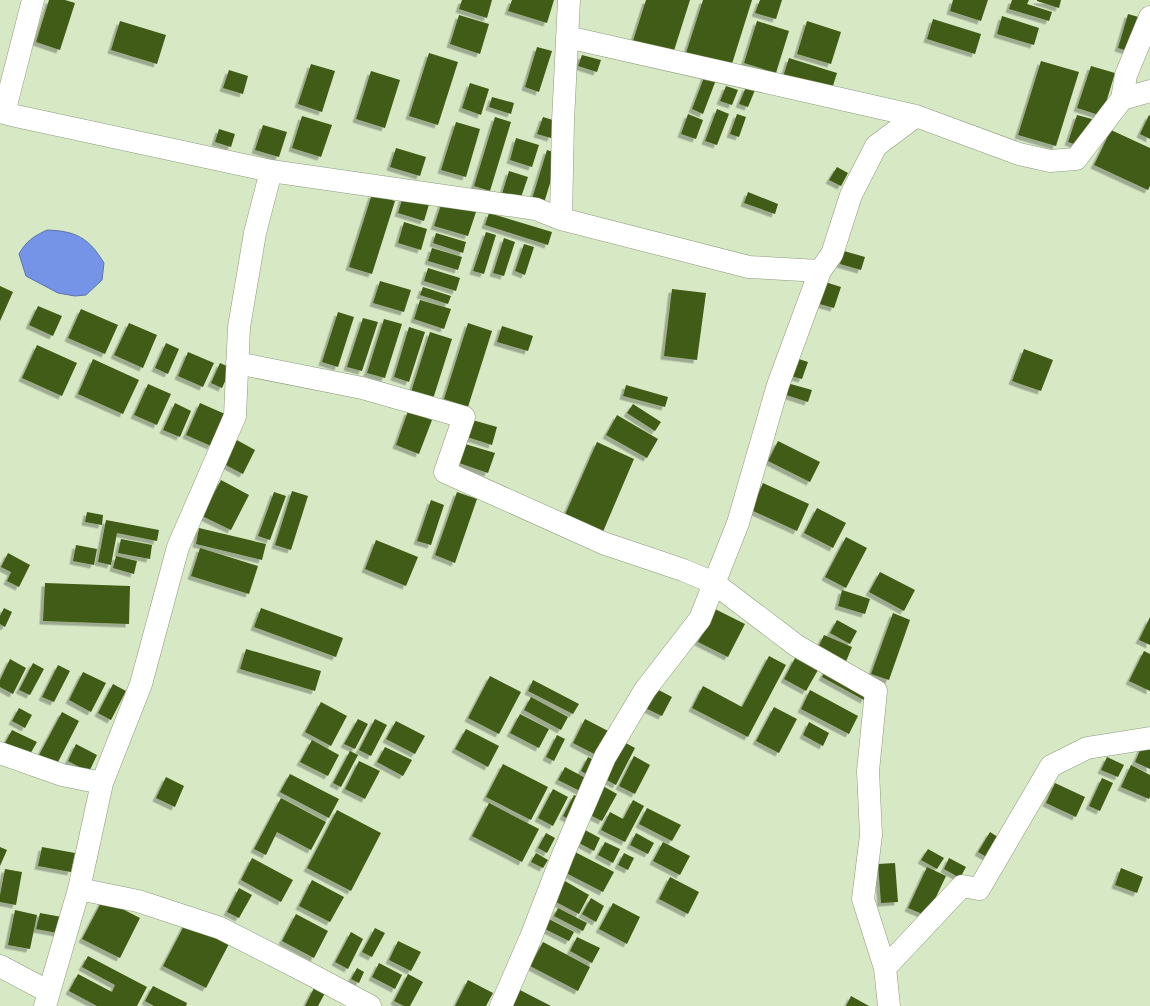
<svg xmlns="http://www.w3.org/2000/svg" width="1150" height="1006" font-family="'PT Serif',serif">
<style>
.water{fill:#7594e7;stroke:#5c74aa}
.building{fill:#415c14;filter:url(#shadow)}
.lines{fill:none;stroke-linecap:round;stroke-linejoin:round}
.minor-casing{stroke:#8c9b7a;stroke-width:23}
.minor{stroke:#fff;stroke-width:22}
</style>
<defs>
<filter id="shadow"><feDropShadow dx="-3.5" dy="3.5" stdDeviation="0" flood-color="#0004"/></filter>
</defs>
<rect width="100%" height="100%" fill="#d7e8c5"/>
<path class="water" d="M47,230c29,1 42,8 57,33l-2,17 -16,15 -11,1 -17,-3 -32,-17 -7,-22c7,-13 15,-18 28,-24z"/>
<path class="building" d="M49,0h16l10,3 -15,47 -24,-8z
M462,0h30l-5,18 -28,-9z
M512,0h42l-7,23 -39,-12z
M646,0h44l-18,57 -40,-13z
M703,0h49l-21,67 -45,-14z
M760,0h22l-6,19 -21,-6z
M953,0h35l-7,21 -31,-10z
M1012,0h17l-2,4 25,8 -3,9 -40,-12z
M1037,0h24l-2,8 -22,-7z
M1128,14l14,4 -11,34 -13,-4z
M459,15l30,9 -9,30 -30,-10z
M1002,16l37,12 -5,17 -37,-11z
M933,19l48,15 -6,20 -48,-15z
M120,21l46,14 -9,29 -46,-14z
M757,21l32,10 -13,42 -32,-10z
M807,21l34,11 -10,32 -34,-10z
M537,47l15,4 -13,41 -14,-5z
M429,53l29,9 -20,63 -29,-9z
M582,55l19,5 -4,12 -19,-6z
M789,58l48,15 -6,19 -48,-15z
M1041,61l38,11 -23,74 -38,-11z
M311,64l24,7 -13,41 -24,-8z
M1091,66l24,7 -13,43 -25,-8z
M229,70l19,6 -5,18 -20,-6z
M371,71l29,9 -15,48 -29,-9z
M705,75l11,5 -13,34 -11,-5z
M470,83l19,6 -8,26 -19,-7z
M726,86l12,4 -6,15 -12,-4z
M746,87l9,3 -7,17 -9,-3z
M492,97l22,6 -3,11 -22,-7z
M717,109l12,5 -12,31 -12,-4z
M688,114l15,6 -7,19 -15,-5z
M737,114l9,3 -7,20 -9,-3z
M1077,115l15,4 -9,28 -15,-5z
M1149,115l1,1v23l-10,-5z
M302,116l30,9 -11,32 -29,-9z
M495,117l16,5 -21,69 -16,-5z
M543,117l13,4 -5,17 -14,-4z
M456,122l24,7 -14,48 -25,-7z
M263,125l24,7 -8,25 -24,-7z
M219,129l16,5 -4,13 -16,-5z
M1111,130l39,18v38l-2,4 -54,-25z
M516,138l23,7 -7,22 -22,-7z
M396,148l30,9 -6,19 -30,-9z
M547,150l12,4 -15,49 -12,-4z
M837,167l11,6 -7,13 -12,-6z
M509,171l19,6 -8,23 -18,-6z
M748,192l30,12 -3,10 -31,-11z
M404,193l26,8 -6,20 -26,-8z
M372,194l23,7 -23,73 -23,-7z
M442,202l34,10 -8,24 -34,-10z
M489,213l63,19 -4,13 -63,-20z
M404,222l23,7 -6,21 -23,-7z
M486,232l10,3 -12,39 -11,-3z
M436,233l30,9 -3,11 -30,-10z
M504,238l11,4 -11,34 -11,-3z
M524,244l10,3 -9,28 -10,-4z
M432,248l30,9 -4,13 -30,-9z
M844,251l21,6 -4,13 -21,-6z
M428,268l32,10 -4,13 -32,-10z
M380,281l31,9 -7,22 -31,-9z
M822,281l19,6 -7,21 -18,-5z
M0,286l13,6 -13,29z
M423,287l28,9 -3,8 -28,-9z
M672,289l34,4 -9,67 -33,-4z
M420,300l31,9 -7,20 -30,-10z
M38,306l24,10 -9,20 -24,-11z
M81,309l37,16 -13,29 -37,-16z
M338,312l16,5 -16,50 -16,-5z
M363,318l15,4 -16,49 -15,-4z
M384,319l18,5 -17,54 -18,-5z
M129,323l28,12 -14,33 -29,-13z
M468,323l24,8 -24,76 -24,-8z
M502,326l31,10 -5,15 -31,-9z
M409,327l16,5 -16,50 -15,-5z
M430,332l22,7 -19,60 -22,-7z
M166,343l13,6 -11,25 -13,-6z
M37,345l40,18 -15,33 -40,-18z
M1024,349l29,11 -12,31 -29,-10z
M188,352l26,11 -11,24 -25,-11z
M793,357l15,5 -6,17 -15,-4z
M93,359l46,21 -16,34 -45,-20z
M220,363l11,5 -9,20 -11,-5z
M787,383l25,7 -4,12 -25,-8z
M148,384l23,10 -14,31 -23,-10z
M626,385l42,12 -3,10 -42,-11z
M175,403l16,8 -11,26 -17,-7z
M200,403l25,11 -14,32 -25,-11z
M633,404l28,18 -6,9 -28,-18z
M408,411l24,9 -13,34 -23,-9z
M617,415l41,24 -11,19 -41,-23z
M469,419l28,8 -5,18 -28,-9z
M235,439l20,11 -12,24 -21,-11z
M778,441l42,21 -10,20 -42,-21z
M597,442l37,17 -32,75 -38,-17z
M462,443l33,10 -7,20 -32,-11z
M221,480l28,15 -18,35 -29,-14z
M763,483l46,21 -12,27 -46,-21z
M292,491l16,5 -17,54 -16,-5z
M274,492l12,4 -16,44 -12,-4z
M457,492l20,7 -22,64 -20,-8z
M431,500l13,5 -13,40 -14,-4z
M817,508l29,15 -13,25 -29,-15z
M87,512l16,3 -1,10 -17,-3z
M106,520l53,10 -2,11 -40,-8 -6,32 -13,-3z
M199,528l67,16 -4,16 -66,-16z
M846,537l21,11 -21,40 -21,-11z
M121,539l31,6 -2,14 -32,-6z
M376,540l42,17 -12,29 -41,-17z
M76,545l21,4 -3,16 -21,-4z
M200,548l58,18 -9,28 -58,-18z
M8,553l22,12 -11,22 -12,-6 4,-9 -10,-5z
M116,556l21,5 -3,13 -21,-6z
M880,572l35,18 -11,21 -35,-19z
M45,583l85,3 -1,38 -86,-3z
M842,590l28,9 -5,15 -27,-8z
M4,608l8,4 -7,15 -5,-3v-8z
M261,608l82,30 -7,19 -82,-30z
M715,609l30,15 -17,33 -30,-15z
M893,613l17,7 -21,60 -18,-6z
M1150,617v28l-11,-5z
M837,620l20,11 -7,13 -20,-11z
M824,635l28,12 -7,17 -29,-12z
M246,649l75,22 -6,20 -75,-22z
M1144,651l6,3v37l-21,-10z
M769,656l17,9 -38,72 -56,-29 11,-22 39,21z
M795,658l23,12 -12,21 -22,-12z
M10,659l16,9 -13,26 -13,-7v-7z
M33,663l11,6 -14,26 -11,-5z
M58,665l12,6 -16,31 -12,-5z
M827,668l42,22 -5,10 -42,-23z
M83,672l23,11 -15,29 -22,-12z
M490,676l31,16 -22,42 -31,-16z
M533,680l46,24 -6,10 -45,-23z
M113,684l13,7 -15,29 -13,-7z
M653,687l19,10 -10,19 -19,-9z
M810,690l48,26 -9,18 -48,-25z
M531,697l37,20 -7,13 -37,-20z
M321,702l26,14 -16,30 -26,-14z
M774,707l23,12 -18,34 -23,-12z
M19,708l13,7 -7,13 -13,-7z
M62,712l17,9 -22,43 -18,-9z
M520,714l29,15 -10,19 -29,-15z
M358,719l10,5 -13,25 -11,-5z
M375,719l12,6 -16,31 -12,-6z
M585,719l27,14 -12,24 -27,-14z
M396,721l29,15 -10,18 -29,-15z
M809,722l20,11 -6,13 -20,-11z
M466,729l33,17 -11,21 -33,-18z
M12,730l25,12 -8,14 -24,-13z
M557,735l8,4 -11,22 -8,-4z
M312,740l27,15 -11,21 -28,-14z
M622,741l13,7 -19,37 -13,-7z
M76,744l21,11 -8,17 -21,-11z
M1142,746l8,4v19l-15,-7z
M385,747l27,13 -9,16 -26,-14z
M350,751l8,4 -17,32 -8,-4z
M634,756l16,9 -15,29 -16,-8z
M588,757l10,5 -8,14 -9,-5z
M1107,757l17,8 -6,12 -17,-7z
M359,761l21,10 -15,28 -20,-10z
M503,764l45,23 -17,33 -45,-23z
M1131,765l19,10v22l-1,2 -28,-12z
M565,767l26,14 -7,12 -26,-13z
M290,774l49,25 -10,19 -49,-26z
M166,777l18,9 -9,21 -19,-9z
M1102,778l11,5 -13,28 -11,-5z
M1055,783l30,14 -9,20 -30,-14z
M603,786l14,8 -15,27 -14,-7z
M553,789l15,8 -15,29 -15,-8z
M574,795l7,3 -11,22 -7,-4z
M281,798l45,24 -15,28 -34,-18 -11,23 -12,-6z
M633,800l11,6 -19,36 -24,-12 9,-18 13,7z
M489,803l50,26 -17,33 -50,-26z
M647,808l34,17 -9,16 -33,-17z
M337,810l44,23 -30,58 -44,-23z
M585,830l15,8 -6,13 -15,-8z
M990,832l11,7 -11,20 -12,-7z
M546,833l9,5 -8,15 -9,-5z
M636,833l18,10 -6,11 -18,-9z
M605,842l15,7 -7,14 -15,-8z
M663,842l27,14 -10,19 -27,-14z
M0,847l7,3 -7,16z
M42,847l33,6 -4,19 -33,-6z
M928,849l16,9 -7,11 -16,-9z
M575,852l39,20 -11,20 -39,-20z
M536,853l12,7 -5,8 -12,-6z
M624,853l10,5 -6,12 -10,-5z
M252,858l41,22 -12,22 -40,-22z
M949,858l17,9 -6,11 -16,-9z
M895,863l3,39 -17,1 -3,-39z
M927,867l19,9 -19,40 -19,-8z
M1121,868l22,9 -6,16 -22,-8z
M5,869l17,3 -6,33 -16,-3v-7z
M670,877l29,15 -11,22 -29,-15z
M312,880l32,17 -14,25 -31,-16z
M565,881l24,14 -10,19 -25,-13z
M239,888l13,7 -13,23 -12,-6z
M591,898l13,8 -8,16 -14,-8z
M103,899l37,19 -20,40 -38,-19z
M613,903l27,14 -13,27 -28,-15z
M558,908l29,15 -4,8 -29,-15z
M15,910l22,5 -7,34 -22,-4z
M40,913l27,5 -4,16 -27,-5z
M296,914l32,17 -14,27 -32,-17z
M549,919l25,13 -5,9 -24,-12z
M187,920l43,22 -24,46 -43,-22z
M375,928l10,5 -13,24 -10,-5z
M351,932l12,7 -15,30 -13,-7z
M577,937l23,11 -8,15 -22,-12z
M398,941l23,11 -10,19 -22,-11z
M543,942l47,25 -12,24 -48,-25z
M88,956l59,31 -10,19h-40l-28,-15 9,-17 34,18 3,-7 -33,-18z
M379,963l23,12 -7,14 -23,-12z
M357,968l7,4 -5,11 -8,-4z
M408,974l15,8 -13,24h-6l-10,-5z
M468,980l25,13 -7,13h-31z
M153,986l34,17 -1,3h-32l-9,-5z
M314,988l11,5 -7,13h-13z
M518,989l33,17h-42z
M851,996l18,10h-23z"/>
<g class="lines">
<defs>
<path id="minor" d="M567,37l349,79
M1122,99l4,-24 24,-58
M0,112l16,4 255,55 265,38 25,10 188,48 71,4 12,-17 19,-59 25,-49 40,-30 103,38 31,7 26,-2 46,-60 28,-8
M4,113l29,-113
M561,219l2,-98 6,-121
M237,363l125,25 102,29 -19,55 158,71 80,27 31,13 83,63 79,45 -8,80 3,64 -8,64 22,69 4,38
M0,753l62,22 40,8 39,-99 37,-137 57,-131 4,-89 16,-94 16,-62
M79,889l59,12 82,27 90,46 60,32
M0,966l49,26
M885,968l77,-82 17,3 72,-123 36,-18 63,-10
M45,1006l34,-117 23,-106
M501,1006l30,-69 31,-80 43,-100 40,-67 55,-71 38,-96 40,-138 42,-114"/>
</defs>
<use href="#minor" class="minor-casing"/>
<use href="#minor" class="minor"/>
</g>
</svg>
